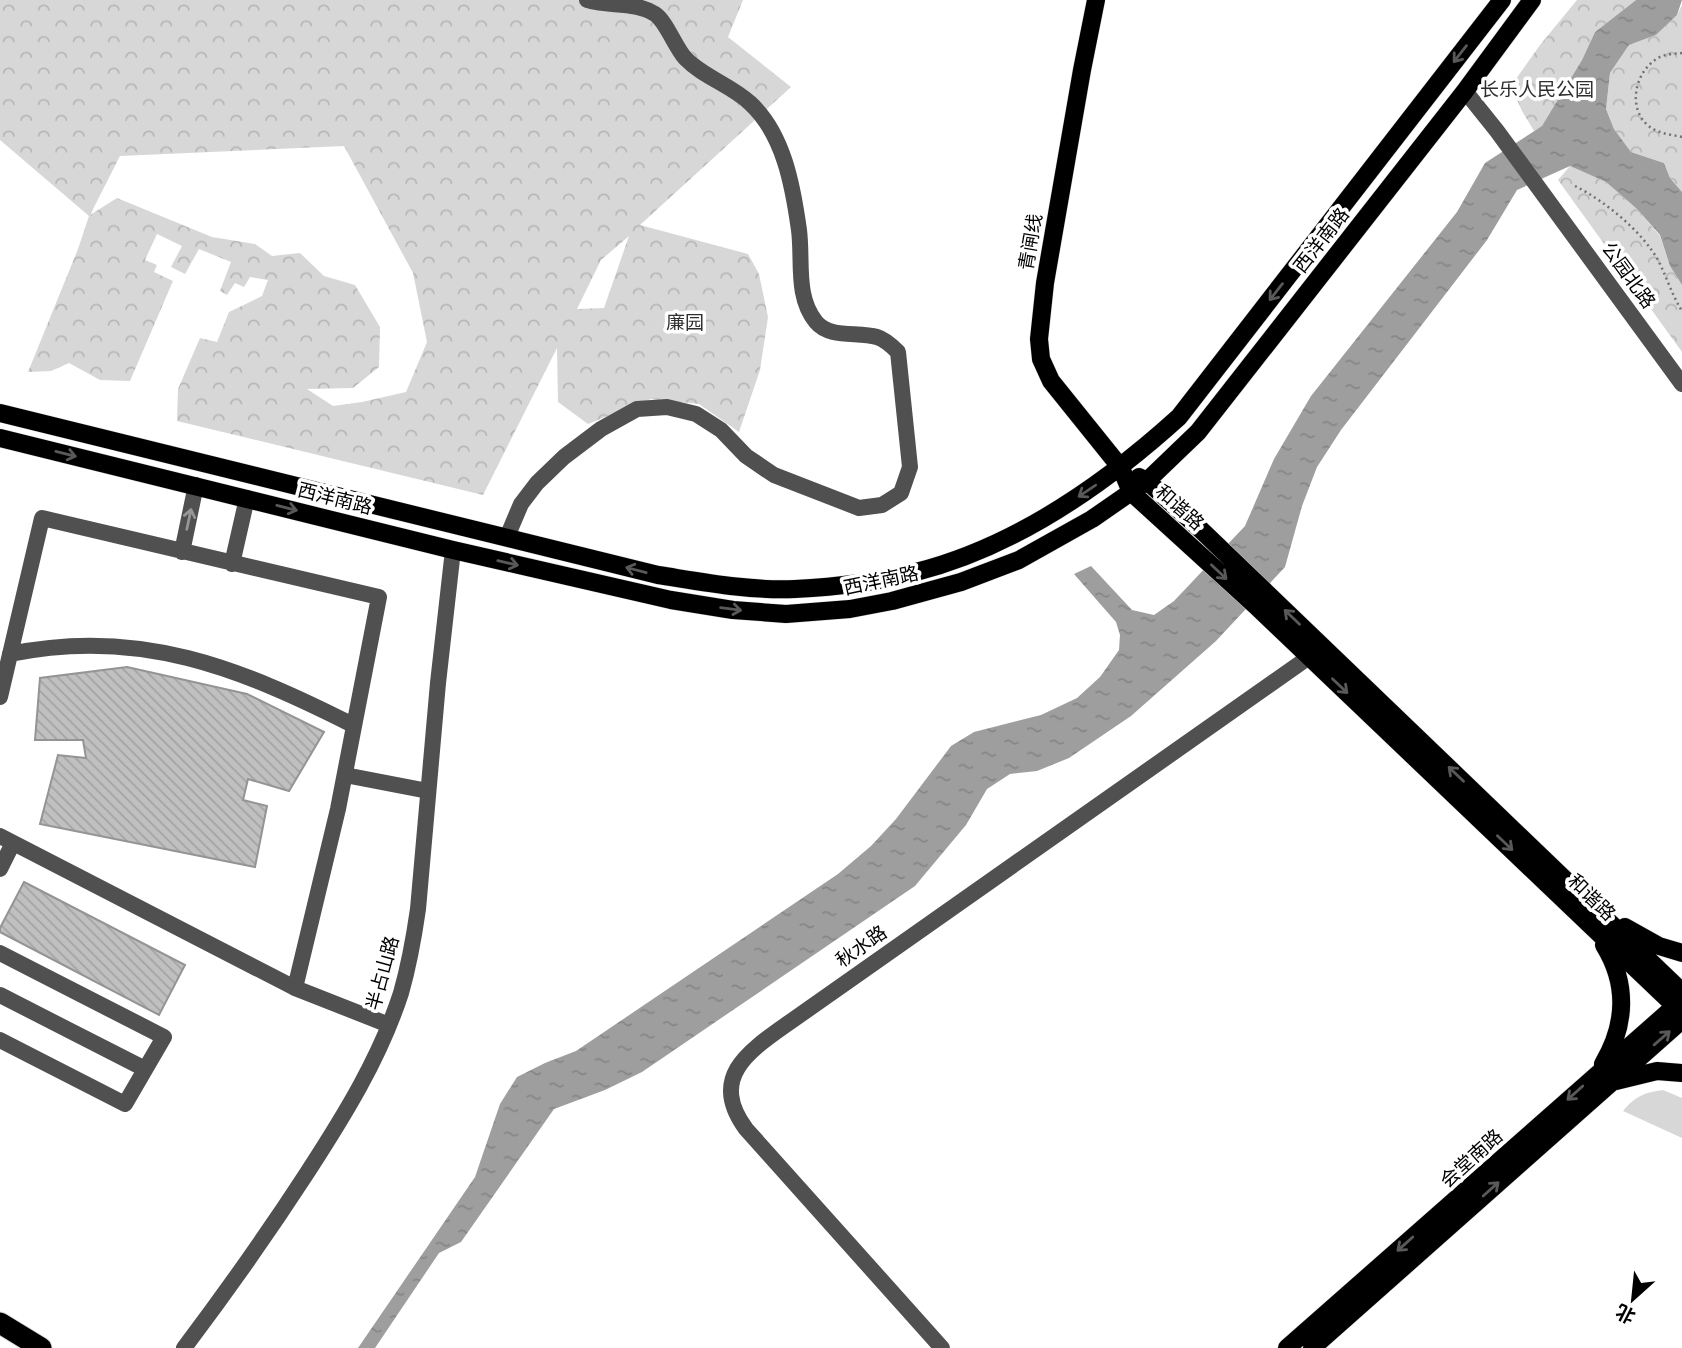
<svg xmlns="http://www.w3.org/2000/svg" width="1682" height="1348" font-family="Ubuntu,'Noto Sans SC',sans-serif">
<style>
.grass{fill:#d7d7d7}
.forest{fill:url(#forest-crowns);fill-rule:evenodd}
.water{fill:url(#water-ripples)}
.building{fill:url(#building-back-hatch);stroke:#949494;stroke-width:2}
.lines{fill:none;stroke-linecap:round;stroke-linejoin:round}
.major-casing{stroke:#dbdbdb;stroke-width:19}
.highway-casing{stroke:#dbdbdb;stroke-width:23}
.path{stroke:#727272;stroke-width:2.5;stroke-dasharray:2 3.5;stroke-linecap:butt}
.minor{stroke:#505050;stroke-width:16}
.major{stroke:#000;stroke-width:18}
.highway{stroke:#000;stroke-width:21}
.oneway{stroke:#595959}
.oneway2{stroke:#969696}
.labels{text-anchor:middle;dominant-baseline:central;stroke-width:7;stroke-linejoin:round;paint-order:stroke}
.park-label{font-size:19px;fill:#2e2e2e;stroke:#fff}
.street-label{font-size:19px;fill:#000;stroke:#fff}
</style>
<defs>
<pattern id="forest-crowns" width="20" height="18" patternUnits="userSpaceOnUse" patternTransform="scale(1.75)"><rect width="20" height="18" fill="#d7d7d7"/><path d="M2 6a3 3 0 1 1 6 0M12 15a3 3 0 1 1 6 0" fill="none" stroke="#b7b7b7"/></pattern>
<pattern id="water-ripples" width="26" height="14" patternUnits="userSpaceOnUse" patternTransform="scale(1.75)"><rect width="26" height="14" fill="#9e9e9e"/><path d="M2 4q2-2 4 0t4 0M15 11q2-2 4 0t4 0" fill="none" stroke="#868686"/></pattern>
<pattern id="building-back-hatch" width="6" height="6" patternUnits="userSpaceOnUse" patternTransform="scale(1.75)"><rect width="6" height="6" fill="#c0c0c0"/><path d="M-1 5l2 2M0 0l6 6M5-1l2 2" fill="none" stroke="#a3a3a3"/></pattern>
</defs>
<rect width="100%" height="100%" fill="#fff"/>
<path class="grass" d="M1663,1090l19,8v40l-59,-27c11,-14 22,-19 40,-21z"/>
<path class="forest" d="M0,0h743l-15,37 63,50 -151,138 108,29 11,20 9,43 -8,53 -21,62 -40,-28 -48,-5 -63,25 -30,-22 -1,-54 -74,147 -306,-74 1,-32 22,-51 17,4 12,-30 33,-16 6,-16 -18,-3 -6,10 -9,-4 -8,12 -7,-4 11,-29 -32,-13 -14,25 -14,-7 11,-21 -25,-12 -12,26 12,5 -3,7 19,9 -43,100 -30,-1 -31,-17 -18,8 -23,1 50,-123 11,-33 -89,-76zM344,146l69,127 14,69 -21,50 -44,10 -29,4 -26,-17 46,-1 26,-21 1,-40 -25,-42 -31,-9 -24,-23 -28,3 -17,-12 -43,-7 -95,-39 -27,17 30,-59zM629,236l-25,72 -27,1 24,-49z
M1577,0h59l-41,32 -13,28 -40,67 -8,4 -12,-20 -11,-25 29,-41z
M1682,5v187l-12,-14 -6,-15 -33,-11 -17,-23 -8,-20 4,-36 19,-28 27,-10 21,-20z
M1570,166l36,16 31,27 23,27 10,30 12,19v67l-124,-172z"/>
<path class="water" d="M1636,0h46l-5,15 -21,20 -27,10 -19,28 -4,36 8,20 17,23 33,11 6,15 12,14v93l-12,-19 -10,-31 -23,-26 -31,-27 -36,-16 -53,24 -30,50 -146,190 -24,37 -15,39 -17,61 -69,74 -85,75 -62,42 -32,13 -27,3 -23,15 -21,36 -51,61 -273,186 -37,18 -51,19 -93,133 -22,11 -64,95h-17l117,-171 25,-73 17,-27 28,-14 31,-12 262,-177 33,-28 25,-27 55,-73 23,-14 67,-17 36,-17 23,-21 19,-27 1,-15 -4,-13 -42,-48 17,-8 41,44 22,5 20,-14 71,-75 29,-67 37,-63 146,-184 28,-49 57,-37 40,-66 13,-28z"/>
<path class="building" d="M127,667l120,27 77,38 -35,59 -41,-12 -5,21 24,6 -12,61 -215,-43 18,-69 28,3 -3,-18h-48l5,-62z
M24,882l161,83 -26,50 -159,-83v-4z"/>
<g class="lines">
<defs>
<path id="major" d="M1096,0l-14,70 -37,213 -6,56 2,20 10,22 70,87 10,24 124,113 419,400 8,13
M0,413l658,162c45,7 91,16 137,14 40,-2 82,-7 121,-17 99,-25 188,-87 263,-155l323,-417
M0,438l453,112 218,50 62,10 53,4 64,-5 42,-8 69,-19 58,-22 73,-41 55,-38 51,-49 267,-341 67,-91
M1139,477l8,4 51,46 484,465
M1625,927l34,19 23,7
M1603,1064c23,-39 25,-80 1,-119
M1616,1081l41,-10 25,2
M1287,1348l395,-348
M1312,1348l370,-328"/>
<path id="highway" d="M0,1323l41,25"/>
</defs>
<use href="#major" class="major-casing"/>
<use href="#highway" class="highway-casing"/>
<path class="path" d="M1682,53c-9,1 -20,1 -27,7 -23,16 -28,56 0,70 8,4 18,5 27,7
M1575,186c30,15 68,46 84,76 8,16 13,33 23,49"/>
<path class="minor" d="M1465,91l32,40 185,253
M507,537l14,-33 16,-21 27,-26 37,-28 36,-20 30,-2 29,7 25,16 25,26 28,19 85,33 23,-3 19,-12 9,-26 -12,-115c-6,-6 -14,-13 -21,-15 -19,-6 -47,2 -61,-15 -21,-26 -13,-61 -17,-92 -6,-43 -15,-96 -49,-127 -19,-18 -47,-26 -65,-45 -10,-11 -19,-37 -30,-44 -20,-13 -47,-7 -68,-14
M182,552l14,-67
M232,564l15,-66
M10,654c129,-27 230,14 343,71
M0,697l42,-179 337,79 -41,212 -43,179
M345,775l83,16
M0,836l295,152 94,37
M0,869l13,-26
M0,953l164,84 -39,67 -125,-64
M0,995l145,74
M184,1348c43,-57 84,-115 123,-175 37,-57 73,-115 94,-180 8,-28 13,-56 17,-84l20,-226 15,-133
M942,1348l-196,-219c-38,-52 3,-78 44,-107l519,-365"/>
<use href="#major" class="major"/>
<use href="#highway" class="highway"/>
</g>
<defs><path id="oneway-shaft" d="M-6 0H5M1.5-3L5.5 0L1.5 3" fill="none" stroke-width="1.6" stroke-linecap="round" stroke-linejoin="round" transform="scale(1.75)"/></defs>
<g class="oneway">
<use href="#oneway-shaft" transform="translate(1460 54) rotate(128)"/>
<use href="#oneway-shaft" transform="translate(1276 292) rotate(128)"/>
<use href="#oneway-shaft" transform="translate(66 454) rotate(14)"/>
<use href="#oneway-shaft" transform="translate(1087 491) rotate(146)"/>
<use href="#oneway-shaft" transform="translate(287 508) rotate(14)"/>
<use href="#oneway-shaft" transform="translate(508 563) rotate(13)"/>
<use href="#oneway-shaft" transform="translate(636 570) rotate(-165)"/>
<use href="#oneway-shaft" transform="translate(1219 572) rotate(43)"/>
<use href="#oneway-shaft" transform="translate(731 609) rotate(7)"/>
<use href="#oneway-shaft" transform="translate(1292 617) rotate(-136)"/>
<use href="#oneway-shaft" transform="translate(1340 686) rotate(44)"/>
<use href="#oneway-shaft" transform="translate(1456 774) rotate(-136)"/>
<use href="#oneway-shaft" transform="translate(1505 843) rotate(44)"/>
<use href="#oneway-shaft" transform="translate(1662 1038) rotate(-41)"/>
<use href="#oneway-shaft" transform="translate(1575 1093) rotate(138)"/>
<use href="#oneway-shaft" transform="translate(1491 1189) rotate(-42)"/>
<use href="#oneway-shaft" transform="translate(1405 1244) rotate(138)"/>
</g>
<use class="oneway2" href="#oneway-shaft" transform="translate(189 519) rotate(-78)"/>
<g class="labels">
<g class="park-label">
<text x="1537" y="89">长乐人民公园</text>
<text x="685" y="322">廉园</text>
</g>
<g class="street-label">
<text transform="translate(1321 240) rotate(-52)">西洋南路</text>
<text transform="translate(1030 242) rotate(-80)">青闸线</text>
<text transform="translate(1629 275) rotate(54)">公园北路</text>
<text transform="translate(335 498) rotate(14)">西洋南路</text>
<text transform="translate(1180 507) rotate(42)">和谐路</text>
<text transform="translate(881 580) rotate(-12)">西洋南路</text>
<text transform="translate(1592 897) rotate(44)">和谐路</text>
<text transform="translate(861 946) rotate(-35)">秋水路</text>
<text transform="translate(382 973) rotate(-75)">半占山路</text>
<text transform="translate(1471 1158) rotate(-42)">会堂南路</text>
</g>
</g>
<g transform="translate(1633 1299) rotate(207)" stroke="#ffffff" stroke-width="5" paint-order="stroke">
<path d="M0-5L12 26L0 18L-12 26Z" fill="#000000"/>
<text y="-10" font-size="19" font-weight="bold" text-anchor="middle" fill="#000000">北</text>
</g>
</svg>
